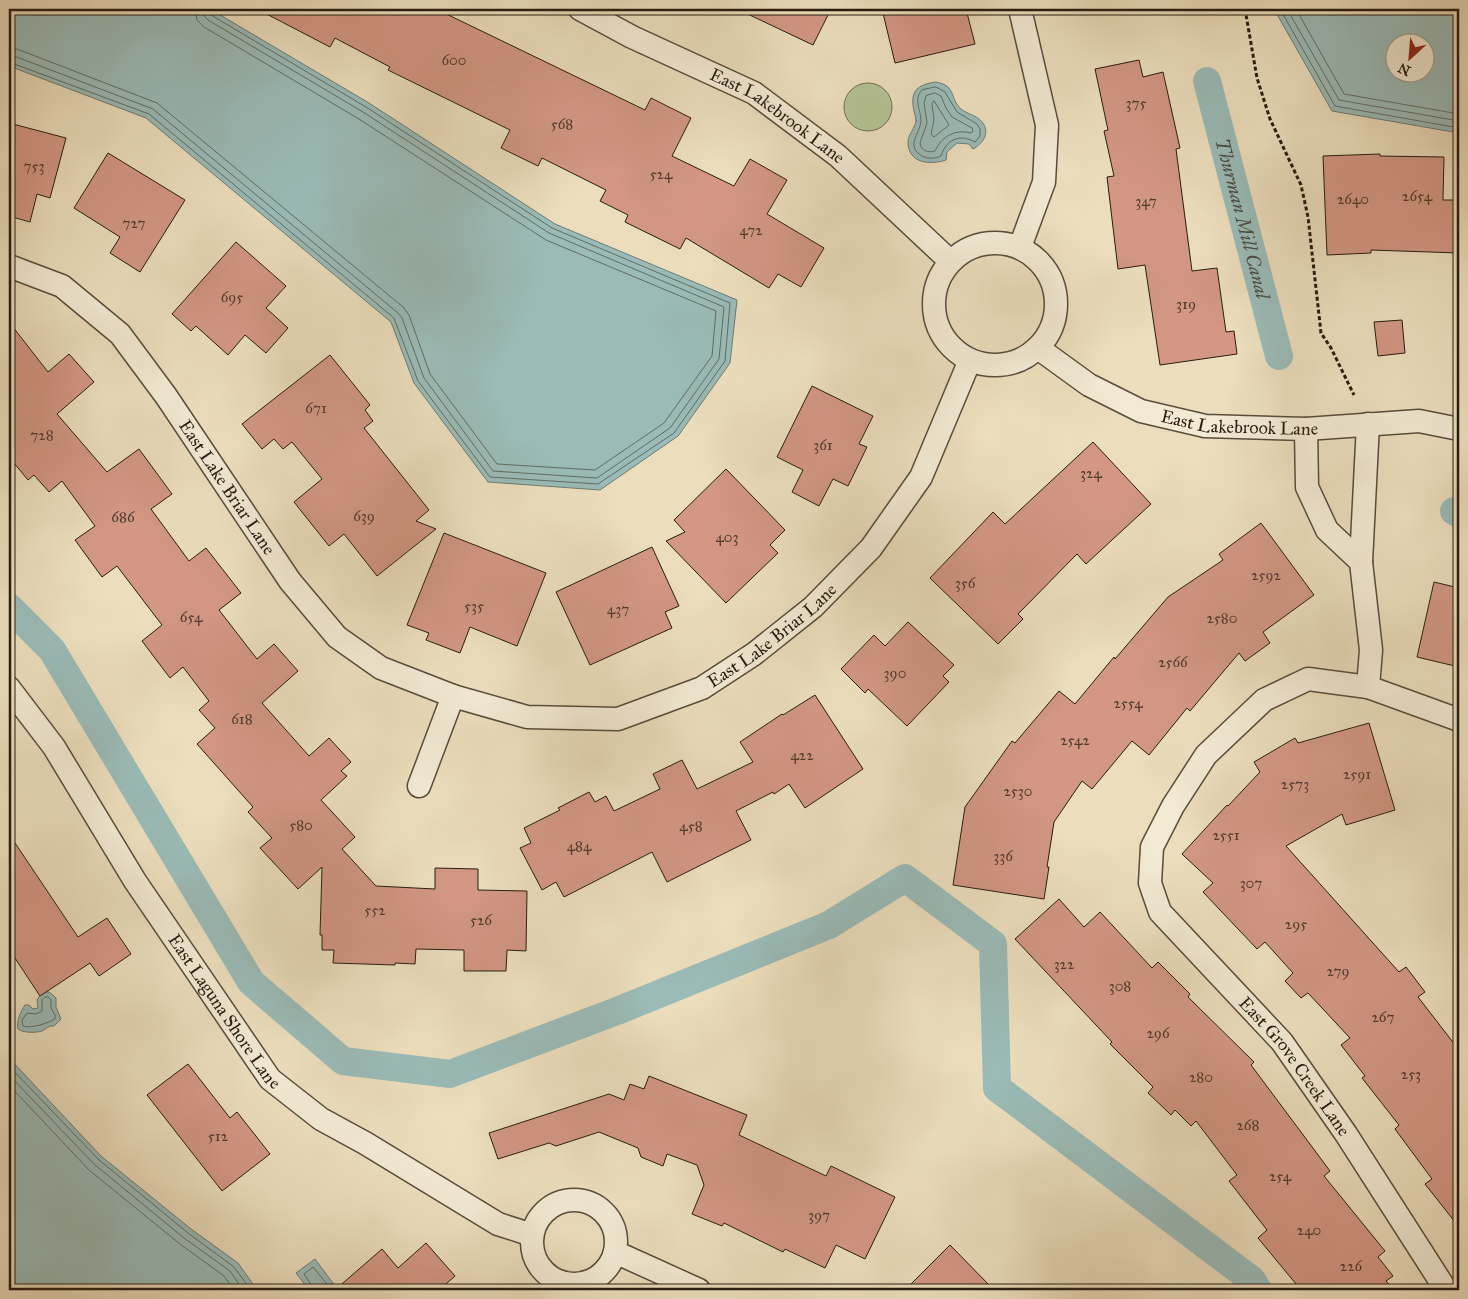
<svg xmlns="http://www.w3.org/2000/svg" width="1468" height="1299" font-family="'IM FELL Great Primer',serif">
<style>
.green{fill:#b4c294;stroke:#6d6f52}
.water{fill:#9abbb7;stroke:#6c7b74;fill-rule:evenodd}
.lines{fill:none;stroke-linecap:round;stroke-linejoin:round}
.shore{stroke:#606c64;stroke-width:1}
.canal{stroke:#9abbb7;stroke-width:28}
.building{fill:#d39784;stroke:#261c10}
.minor-casing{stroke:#584c3b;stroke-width:25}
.path{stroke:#261c10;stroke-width:3;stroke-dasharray:4 2.5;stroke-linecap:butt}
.minor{stroke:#f3ead4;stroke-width:22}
.labels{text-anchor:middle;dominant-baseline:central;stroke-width:4.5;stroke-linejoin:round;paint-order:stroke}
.number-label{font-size:15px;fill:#513b2d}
.street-label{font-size:18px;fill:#261c10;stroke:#f3ead4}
.water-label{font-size:19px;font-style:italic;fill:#494c42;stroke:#f3ead4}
</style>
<rect width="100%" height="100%" fill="#ecdebd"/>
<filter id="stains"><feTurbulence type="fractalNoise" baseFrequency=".004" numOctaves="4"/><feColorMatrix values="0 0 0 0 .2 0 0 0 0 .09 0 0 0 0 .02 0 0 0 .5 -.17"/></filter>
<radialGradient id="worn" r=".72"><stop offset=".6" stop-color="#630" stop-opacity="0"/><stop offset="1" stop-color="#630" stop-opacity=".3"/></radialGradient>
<path class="green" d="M844 107a24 24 0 1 1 48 0a24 24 0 1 1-48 0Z"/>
<path class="water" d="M9,9h201l159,94 186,121 182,76 -7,63 -52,73 -78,54 -112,-8 -74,-99 -23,-61 -245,-204 -137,-52z
M1274,9h185v124l-127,-22zM1396,42h30v30h-30z
M936,82c21,4 13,16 25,27 6,5 15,6 20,12 10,10 3,22 -8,28l-4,-5 -12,-1 -10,9 -1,8c-15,5 -38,4 -38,-18 0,-7 7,-14 8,-21 0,-5 -3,-11 -3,-16 -2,-16 8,-21 23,-23z
M42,992h7l7,6v9l5,12 -7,7c-6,0 -7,2 -12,5 -6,2 -19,2 -24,-2 -2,-8 3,-18 7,-24h4l4,4 5,-1 -1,-8z
M9,1058l92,98 90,73 47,34 19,27h-248z
M315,1259l23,31h-29l-13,-17z"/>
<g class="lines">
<path class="shore" d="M1280,9l55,97 124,22
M1287,9l52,91 120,21
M1296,9l48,85 115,20
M9,48l8,1 140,54 246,204 6,8 21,59 67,90 98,6 69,-47 48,-67 4,-45 -170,-71 -187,-121 -155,-92 -7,-7 -2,-11
M9,56h5l139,53 245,204 4,5 22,60 69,93 104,7 73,-50 49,-69 5,-52 -175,-74 -186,-121 -155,-92 -5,-5 -1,-6
M9,62l140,52 245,204 24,63 72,96 108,7 76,-51 51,-72 5,-58 -178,-75 -186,-121 -155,-92 -3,-6
M936,87l9,5 12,20 20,12 3,5v7l-5,6c-16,-9 -29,-2 -34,14 -7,3 -13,3 -19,0 -17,-10 -2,-22 -1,-35 0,-11 -8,-22 1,-31z
M935,93l6,3 5,12 6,9 20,11 1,3 -2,2c-16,-4 -29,3 -36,18 -7,2 -14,0 -15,-8l7,-20 -3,-20 2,-7z
M934,101l15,24 -15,12 -3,-3 3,-14 -2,-16z
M45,997h3l3,3v8l4,7v4c-7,4 -24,10 -32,7l-1,-6 5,-7 9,1 6,-3v-11z
M9,1066l89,93 90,74 46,34 17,23
M9,1075l85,89 90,74 46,33 13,19
M9,1085l80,85 91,74 44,32 10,14
M313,1290l-1,-4 -8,-12 9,-7 19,23"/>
<g class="canal">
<path id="s1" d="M1207,81l72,275"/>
<path d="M1454,511l5,3"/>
<path d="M9,607l43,43 199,332 92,79 107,13 167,-63 212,-86 76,-47 88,66 4,144 255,192 6,10"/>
</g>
</g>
<path class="building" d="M257,9h179l209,101 6,-12 40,20 -19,38 62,30 16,-27 37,21 -20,34 57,34 -23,39 -23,-13 -9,14 -83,-50 -6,11 -55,-27 3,-7 -28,-14 6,-11 -64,-32 -4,8 -37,-18 9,-18 -122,-60 2,-3 -55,-29 -5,9z
M737,9h94l-18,36z
M882,9h84l9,35 -80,19z
M1139,60l4,17 20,-5 17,76 -4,1 16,122 25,-3 9,64 8,-1 3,23 -77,11 -15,-100 -27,4 -11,-92 7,-1 -10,-45 4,-1 -13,-61z
M9,123l57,15 -16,60 -13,-4 -7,28 -21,-6z
M108,153l77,47 -45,72 -30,-19 10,-16 -46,-29z
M1380,154v2l64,1 -1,43h16v53l-88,-3v3l-44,2 -4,-99z
M236,242l50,44 -20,22 22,20 -22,25 -21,-18 -17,20 -32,-29 -5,5 -19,-17z
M1402,320l3,33 -27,3 -4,-34z
M9,322l39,50 21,-18 25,28 -37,32 50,58 32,-23 33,45 -21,15 38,52 17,-13 35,45 -22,17 38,49 17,-15 24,27 -36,32 47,53 20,-18 22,24 -10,9 6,5 -26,24 34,37 -13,12 34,37 59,3v-21l43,1v21l49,1 -1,60 -19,-1 -1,21h-42v-21l-48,-1 -1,15 -20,-1v2l-62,-2 1,-13h-12v-15h-2l2,-68 -24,22 -38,-41 12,-10 -24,-26 5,-5 -56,-63 18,-16 -16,-18 10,-9 -26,-34 -13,11 -28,-37 20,-16 -45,-59 -15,11 -27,-37 20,-14 -33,-45 -13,11 -15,-17 -6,5 -19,-23z
M330,355l40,50 -5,5 8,11 -9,7 65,82 -13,11 20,8 -59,47 -33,-42 -15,12 -35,-44 28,-23 -30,-37 -9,7 -9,-10 -12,10 -20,-25z
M812,386l61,30 -14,28 8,3 -19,39 -15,-7 -14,27 -27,-14 11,-22 -26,-13z
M1093,442l58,62 -65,60 -9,-10 -59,60 5,5 -25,25 -68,-66 63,-66 12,12z
M726,469l59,61 -15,15 8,8 -52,50 -60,-62 19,-9 -11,-12z
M1261,523l53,72 -51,37 7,11 -25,18 -6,-8 -49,58 -3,-3 -38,47 -17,-14 -40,48 -10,-8 -28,41 -7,45h2l-5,32 -91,-14 12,-78 47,-66 3,2 44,-52 16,13 39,-47 1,2 53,-62 55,-37 -4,-6z
M444,533l102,40 -29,73 -47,-19 -10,26 -34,-13 3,-7 -22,-8z
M652,547l27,59 -14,6 7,16 -82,37 -34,-73z
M1434,582l25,6v79l-42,-10z
M908,622l46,43 -11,11 6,6 -42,44 -39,-37 -3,4 -24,-24 33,-34 11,11z
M815,695l48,74 -58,39 -16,-24 -15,10 -1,-2 -37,19 15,29 -84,42 -15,-30 -88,45 -8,-15 -14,8 -22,-42 11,-5 -7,-15 36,-18 -2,-2 31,-16 6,10 11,-6 8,15 46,-22 -7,-15 29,-14 15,29 56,-27 -13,-20 42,-28 1,1z
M1369,723l26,87 -49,15 -4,-11 -56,32 113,126 7,-5 19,25 -7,5 41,53v177l-34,-43 7,-5 -37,-50 4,-4 -37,-47 3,-2 -24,-31 9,-7 -42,-45 -7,5 -16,-17 8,-8 -28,-31 -8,7 -54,-57 10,-9 -31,-29 45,-49 1,1 32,-34 -6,-10 41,-24 3,5z
M9,834l69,103 29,-19 24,36 -32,22 -9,-13 -50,33 -31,-47z
M1059,899l25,28 16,-15 52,56 6,-6 32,32 -2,3 66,65 -3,3 79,106 -6,5 61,75 -7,6 15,19 -7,5 8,9h-93l-43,-52 9,-8 -38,-49 8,-6 -41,-54 -5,5 -16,-16 -4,5 -23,-22 5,-6 -43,-43 2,-2 -97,-103z
M188,1064l42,54 7,-6 33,42 -48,37 -75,-96z
M649,1076l98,39 -8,20 87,41 5,-10 64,31 -30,62 -29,-14 -11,23 -40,-19 -2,3 -59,-29 -2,3 -30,-12 12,-29 -7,-20 -30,-11 -4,12 -22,-9 -3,-9 -39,-16 -43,14 -7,-3 -51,16 -9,-26 120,-39 15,6 6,-16 14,5z
M426,1243l29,33 -16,14h-104l47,-41 16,19z
M950,1245l44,45h-89z"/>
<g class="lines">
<defs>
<g id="minor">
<path id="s2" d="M580,9l52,28 122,56 84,63 112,105"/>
<circle cx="995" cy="304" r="61"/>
<path d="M1020,247l24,-65 3,-57 -27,-116"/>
<path id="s3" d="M9,266l53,20 58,48 46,62 124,185 47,56 44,31 72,28 74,21 91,2 84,-31 52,-34 59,-47 58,-59 50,-71 49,-117"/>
<path id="s4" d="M1038,348l51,37 52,26 64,15 101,3 113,-8 40,8"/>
<path d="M1306,429l1,58 20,43 34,32 7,-138"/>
<path d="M1361,562l10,88 -3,37 91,33"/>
<path id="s5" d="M1368,687l-60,-8 -44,21 -58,55 -33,51 -21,41 -2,36 10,29 122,130 64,92 100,156"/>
<path id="s6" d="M9,688l45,59 81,134 135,198 51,40 44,24 133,81 34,11"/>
<path d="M419,786l34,-90"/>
<circle cx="574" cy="1242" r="42"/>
<path d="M615,1252l84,38"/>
</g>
</defs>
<use href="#minor" class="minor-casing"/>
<path class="path" d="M1245,9l12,69 13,41 31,66 7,32 13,116 10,15 23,47"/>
<use href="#minor" class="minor"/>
</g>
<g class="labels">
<g class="number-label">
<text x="454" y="60">600</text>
<text x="1136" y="103">375</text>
<text x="562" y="124">568</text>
<text x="34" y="166">753</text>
<text x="661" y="174">524</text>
<text x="1417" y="196">2654</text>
<text x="1353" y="199">2640</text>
<text x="1146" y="201">347</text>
<text x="134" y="223">727</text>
<text x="751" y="230">472</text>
<text x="232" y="297">695</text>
<text x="1186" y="304">319</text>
<text x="316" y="408">671</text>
<text x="42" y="435">728</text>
<text x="823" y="445">361</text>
<text x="1091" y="473">324</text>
<text x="364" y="516">639</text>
<text x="123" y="517">686</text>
<text x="727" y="537">403</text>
<text x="1266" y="575">2592</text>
<text x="965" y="583">356</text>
<text x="474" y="606">535</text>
<text x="618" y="609">437</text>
<text x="191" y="617">654</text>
<text x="1222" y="618">2580</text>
<text x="1173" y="662">2566</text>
<text x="895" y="673">390</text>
<text x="1128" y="703">2554</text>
<text x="242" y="719">618</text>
<text x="1075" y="740">2542</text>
<text x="802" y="755">422</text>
<text x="1357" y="774">2591</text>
<text x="1295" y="784">2573</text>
<text x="1018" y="791">2530</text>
<text x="301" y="825">580</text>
<text x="691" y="826">458</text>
<text x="1226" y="835">2551</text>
<text x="579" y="846">484</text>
<text x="1003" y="856">336</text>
<text x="1251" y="883">307</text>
<text x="375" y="910">552</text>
<text x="481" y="920">526</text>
<text x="1296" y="924">295</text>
<text x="1064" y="964">322</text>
<text x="1338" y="971">279</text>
<text x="1120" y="986">308</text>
<text x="1383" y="1017">267</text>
<text x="1158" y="1033">296</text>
<text x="1411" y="1074">253</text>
<text x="1201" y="1077">280</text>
<text x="1248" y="1125">268</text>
<text x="218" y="1136">512</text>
<text x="1280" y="1176">254</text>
<text x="819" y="1215">397</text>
<text x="1309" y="1230">240</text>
<text x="1351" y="1266">226</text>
</g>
<g class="street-label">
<text stroke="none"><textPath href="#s2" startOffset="225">East Lakebrook Lane</textPath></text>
<text stroke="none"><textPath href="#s4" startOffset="221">East Lakebrook Lane</textPath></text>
<text stroke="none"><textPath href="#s3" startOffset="319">East Lake Briar Lane</textPath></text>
<text stroke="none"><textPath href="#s3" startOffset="981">East Lake Briar Lane</textPath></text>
<text stroke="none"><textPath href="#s6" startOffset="389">East Laguna Shore Lane</textPath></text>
<text stroke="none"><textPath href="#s5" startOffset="568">East Grove Creek Lane</textPath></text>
</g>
<g class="water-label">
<text stroke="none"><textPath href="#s1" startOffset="142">Thurman Mill Canal</textPath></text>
</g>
</g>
<rect width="1468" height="1299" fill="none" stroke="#ecdebd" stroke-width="30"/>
<rect x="10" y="10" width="1448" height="1279" fill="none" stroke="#261c10" stroke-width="2.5"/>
<rect x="15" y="15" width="1438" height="1269" fill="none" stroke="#261c10"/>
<g transform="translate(1410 58) rotate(206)"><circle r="24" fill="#f3ead4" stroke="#a19886"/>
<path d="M0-4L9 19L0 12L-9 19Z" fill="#8f2418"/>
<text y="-8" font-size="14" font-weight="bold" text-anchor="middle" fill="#261c10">N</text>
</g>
<rect width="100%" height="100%" filter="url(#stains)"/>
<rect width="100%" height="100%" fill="url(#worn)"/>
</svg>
